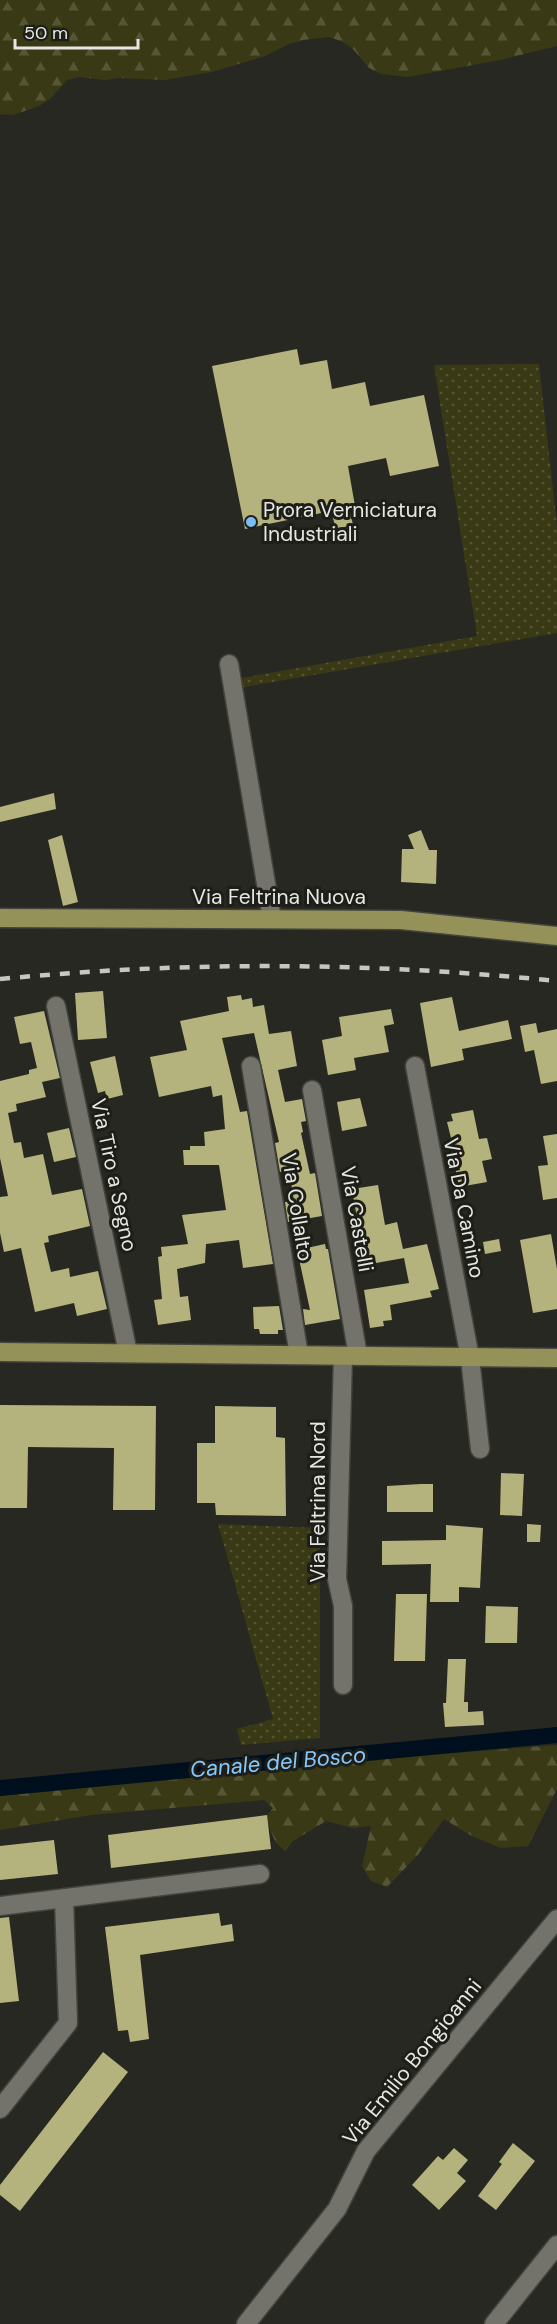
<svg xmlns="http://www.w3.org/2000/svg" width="557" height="2324" font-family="'DM Sans',sans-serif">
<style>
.grass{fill:url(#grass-dots)}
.forest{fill:url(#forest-firs)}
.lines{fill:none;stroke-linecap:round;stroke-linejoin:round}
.canal{stroke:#000f1e;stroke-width:16}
.building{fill:#b4b37d}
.minor-casing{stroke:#44443f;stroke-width:21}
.major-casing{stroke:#44443f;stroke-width:21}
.minor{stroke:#73736c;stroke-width:18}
.major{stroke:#949258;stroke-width:18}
.rail{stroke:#c6c6c2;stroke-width:4.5;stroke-dasharray:10 10;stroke-linecap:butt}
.poi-dot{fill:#78bff8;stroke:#1e1e18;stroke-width:2}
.labels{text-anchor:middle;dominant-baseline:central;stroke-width:6;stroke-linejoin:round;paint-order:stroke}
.poi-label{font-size:21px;fill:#e6e6e2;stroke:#1e1e18;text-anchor:start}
.street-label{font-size:21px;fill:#e6e6e2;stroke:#1e1e18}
.water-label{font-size:22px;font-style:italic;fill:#86c9fe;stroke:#1e1e18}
</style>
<defs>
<pattern id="grass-dots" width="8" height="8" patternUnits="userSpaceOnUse" patternTransform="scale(1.5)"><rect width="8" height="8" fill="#3a3915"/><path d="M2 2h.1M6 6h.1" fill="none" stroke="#565637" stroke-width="1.8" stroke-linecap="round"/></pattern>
<pattern id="forest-firs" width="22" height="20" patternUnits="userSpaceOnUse" patternTransform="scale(1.5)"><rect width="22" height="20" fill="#3a3915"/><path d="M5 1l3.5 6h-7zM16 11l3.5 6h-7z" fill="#565637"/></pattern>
</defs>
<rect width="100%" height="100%" fill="#282822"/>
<path class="grass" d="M539,364l18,162v107l-330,57 -2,-9 252,-45 -43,-271z
M218,1524l102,4v210l-79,7 -4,-16 36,-10z"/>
<path class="forest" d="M0,0h557v46l-57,14 -92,17 -27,-3 -12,-6 -17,-20 -11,-7 -12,-4 -26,3 -14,4 -24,12 -53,16 -47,8 -47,-2 -13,2 -26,-3 -12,3 -17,19 -11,7 -26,9 -13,-1z
M557,1745v44l-29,57 -27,2 -29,-12 -28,-17 -27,37 -30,31 -16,-6 -9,-15 9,-40 -18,2 -27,-7 -33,20 -8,10 -9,-8 -11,-25 8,-10 -9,-8 -173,15 -91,15v-38l123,-8 100,-13z"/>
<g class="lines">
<path class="canal" d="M0,1788l557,-53"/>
</g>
<path class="building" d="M297,349l3,16 27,-5 5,29 33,-7 5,24 54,-11 15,71 -49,10 -4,-18 -38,8 7,40 -6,1 4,18 -17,4 -5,-18 -86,18 -33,-163z
M54,793l2,16 -56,13v-15z
M421,830l8,20h8l-1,34 -35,-2 1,-33h12l-6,-14z
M62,835l16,67 -15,4 -15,-66z
M103,991l4,47 -29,2 -3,-47z
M241,995l1,5 10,-2 1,9 11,-2 5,29 22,-3 6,35 -19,4 7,32 17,-3 4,22 -5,1 2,10 -2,1 9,41 5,-1 7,43 -34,6 -3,-20 9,-1 -5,-31 -9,2 -5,-29 4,-1 -25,-109 -32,5 18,74 7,-1 26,153 -30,4 -4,-28 -33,4 -1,19 -28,6 3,28 8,-1 3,24 -33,5 -4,-25 8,-1 -4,-42 4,-1 -1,-9 27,-3 -6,-29 44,-5 -7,-45h-35l-1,-15h7v-4h15l-1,-14 21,-3 -3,-34 -9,2 -2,-11 -52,11 -9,-40 37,-7 -7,-29 49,-10 -2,-14z
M452,997l7,34 49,-11 4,19 -50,10 2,11 -33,7 -11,-64z
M391,1009l3,15 -10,2 5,26 -35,6 2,12 -28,5 -6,-35 20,-4 -3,-19z
M44,1011l16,67 -18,4 4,15 -30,7 1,7 -9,2 6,30 7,-1 3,16 19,-4 9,41 30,-6 8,37 -42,10 1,6 -5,1 7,29 18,-4 1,9 28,-6 9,38 -30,7 -3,-13 -39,9 -14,-64 -17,4 -4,-19v-36l8,-1 -8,-38v-77l29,-7v-4l8,-2 -6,-26 -11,2 -6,-27z
M536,1023l2,10 19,-4v52l-16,3 -7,-34 -9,2 -5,-26z
M115,1056l8,39 -16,4 -2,-8 -7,2 -8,-31z
M360,1098l7,28 -25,5 -5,-29z
M473,1110l6,29 8,-1 5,21 -10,2 5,21 -28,5 -3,-16 4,-1 -7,-33 -2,1 -4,-16 6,-1 -2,-7z
M69,1128l7,29 -22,5 -7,-29z
M557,1134v64l-14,2 -5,-34 10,-1 -5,-29z
M378,1185l7,40 12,-3 6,27 24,-5 12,45 -9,2 2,6 -42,8 2,15 -9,1 1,5 -14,2 -6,-38 45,-7 -5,-25 -45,8 -5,-29 6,-1 -8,-47z
M551,1234l6,35v40l-24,4 -13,-73z
M499,1239l2,12 -16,3 -2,-12z
M325,1244l1,5h2l12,70 -35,6 -2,-16 7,1 -12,-56 5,-1 -1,-4z
M279,1306l4,24h-5v4h-18l-1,-5h-5l-1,-22z
M0,1405l156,1 -1,104h-42l1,-62 -86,-1 -1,61h-27z
M215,1406l61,1v30l9,1 1,78 -70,-1 -1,-12h-18v-60h18z
M501,1473l23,1 -2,42 -22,-1z
M421,1484h12v28h-46v-26z
M527,1524l14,1 -1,17h-13z
M446,1525l37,3 -3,60 -21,-1v15h-29l1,-38 -49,1v-24l64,-1z
M396,1594h31l-2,67h-31z
M486,1606l32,1 -1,36h-32z
M448,1659h18l-2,43h4v10l15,-1 1,14 -39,2 -2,-24h3z
M267,1815l4,34 -160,19 -3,-33z
M54,1840l4,34 -58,6v-34z
M219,1913l2,13 11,-2 2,17 -94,14 9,84 -19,3 -2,-12 -10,1 -13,-104z
M9,1917l10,84 -19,2v-85z
M103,2052l25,20 -108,139 -20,-16v-10z
M513,2143l22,18 -39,49 -18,-14 24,-32 -3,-2z
M454,2148l14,12 -11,13 9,8 -27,29 -27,-25 26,-29 5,4z"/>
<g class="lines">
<defs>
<path id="minor" d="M229,664l43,255
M56,1006l72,347
M251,1066l48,289
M415,1066l55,292 10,91
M312,1090l46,266
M343,1356l-6,223 6,27v79
M0,1906l260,-32
M0,2109l68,-86 -4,-125
M246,2324l91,-115 29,-58 191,-232
M494,2324l63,-79"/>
<path id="major" d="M0,918l401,2 156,16
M0,1352l557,6"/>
</defs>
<use href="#minor" class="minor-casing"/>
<use href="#major" class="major-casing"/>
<use href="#minor" class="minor"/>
<use href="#major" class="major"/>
<path class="rail" d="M0,979c189,-18 368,-17 557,2"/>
</g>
<circle class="poi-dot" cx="251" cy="522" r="6"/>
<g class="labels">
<g class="poi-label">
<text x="263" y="510">Prora Verniciatura<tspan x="263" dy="24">Industriali</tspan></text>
</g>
<g class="street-label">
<text x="279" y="897">Via Feltrina Nuova</text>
<text transform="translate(114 1175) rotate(78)">Via Tiro a Segno</text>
<text transform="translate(297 1207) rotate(81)">Via Collalto</text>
<text transform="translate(464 1208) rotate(79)">Via Da Camino</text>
<text transform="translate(357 1219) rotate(80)">Via Castelli</text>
<text transform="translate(318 1502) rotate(-90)">Via Feltrina Nord</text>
<text transform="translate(412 2062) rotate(-51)">Via Emilio Bongioanni</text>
</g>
<g class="water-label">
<text transform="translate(278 1762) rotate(-5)">Canale del Bosco</text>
</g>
</g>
<path d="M15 39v9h123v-9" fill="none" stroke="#e6e6e2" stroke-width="3"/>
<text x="24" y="39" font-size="18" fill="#e6e6e2" stroke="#1e1e18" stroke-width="4.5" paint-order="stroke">50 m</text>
</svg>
